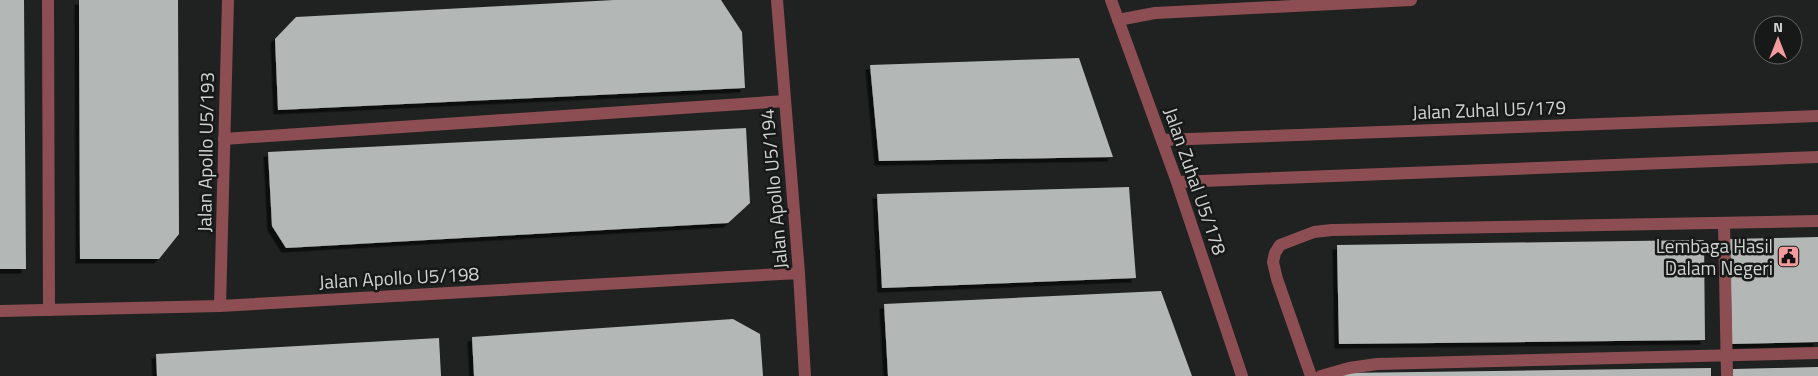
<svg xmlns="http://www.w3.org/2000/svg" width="1818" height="376" font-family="'Titillium Web',sans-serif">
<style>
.building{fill:#b3b7b6;filter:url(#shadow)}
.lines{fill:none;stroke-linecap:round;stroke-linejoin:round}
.service{stroke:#8c4e52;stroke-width:12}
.minor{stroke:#8c4e52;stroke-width:12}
.labels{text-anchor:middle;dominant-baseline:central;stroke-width:5;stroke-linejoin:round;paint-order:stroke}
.street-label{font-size:19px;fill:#d1d3d2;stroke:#161918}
.poi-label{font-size:19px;fill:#d1d3d2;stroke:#161918;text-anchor:end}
</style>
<defs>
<filter id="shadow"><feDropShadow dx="-4.5" dy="4.5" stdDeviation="0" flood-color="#0009"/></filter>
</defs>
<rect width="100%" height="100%" fill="#1f2221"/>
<path class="building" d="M0,0h24l2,269h-26z
M79,0h99l1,234 -20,25h-79z
M614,0h107l21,32 3,56 -467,22 -3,-71 21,-22z
M1079,58l34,99 -234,4 -9,-96z
M746,128l4,75 -22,20 -442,25 -14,-22 -4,-74z
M1129,187l7,91 -254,10 -5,-94z
M1818,237v105l-86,2 -2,-105z
M1704,240l1,100 -366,4 -2,-99z
M1161,291l31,85h-304l-4,-72z
M733,319l27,15 3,42h-289l-2,-39z
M439,338l2,38h-284l-1,-22z
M1818,367v9h-85v-7z
M1711,368v8h-368v-3z"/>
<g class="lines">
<path class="service" d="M48,0l1,310
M1118,20l37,-7 256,-13
M224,139l561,-38
M1724,223l3,153
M1311,376l-34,-97 -4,-17 2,-9 5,-8 34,-13 18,-2 486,-9
M1321,376l28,-8 28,-4 441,-11"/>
<path class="minor" d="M777,0l22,273 6,103
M1111,0l66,182 65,194
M1162,140l656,-24
M1177,182l641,-25
M220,306l8,-306
M0,311l220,-5 579,-33"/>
</g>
<defs>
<symbol id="civic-square" viewBox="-11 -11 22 22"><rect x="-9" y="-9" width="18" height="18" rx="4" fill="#f59b9e" stroke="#161918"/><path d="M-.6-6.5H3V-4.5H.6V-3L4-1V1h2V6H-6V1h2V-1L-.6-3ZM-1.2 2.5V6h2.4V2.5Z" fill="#111"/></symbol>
</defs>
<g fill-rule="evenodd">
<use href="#civic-square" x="1776" y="244" width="25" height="25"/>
</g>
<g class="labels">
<g class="street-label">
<text transform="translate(1489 109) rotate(-2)">Jalan Zuhal U5/179</text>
<text transform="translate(205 152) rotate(-89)">Jalan Apollo U5/193</text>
<text transform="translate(1196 181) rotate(71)">Jalan Zuhal U5/178</text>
<text transform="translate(773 189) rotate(-95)">Jalan Apollo U5/194</text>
<text transform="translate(399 277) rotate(-3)">Jalan Apollo U5/198</text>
</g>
<g class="poi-label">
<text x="1773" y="245">Lembaga Hasil<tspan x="1773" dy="22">Dalam Negeri</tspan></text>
</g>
</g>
<g transform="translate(1778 40)"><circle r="24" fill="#161918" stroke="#616362"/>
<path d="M0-4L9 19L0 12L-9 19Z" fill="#f59b9e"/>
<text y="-8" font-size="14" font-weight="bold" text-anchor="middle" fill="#d1d3d2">N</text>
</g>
</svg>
